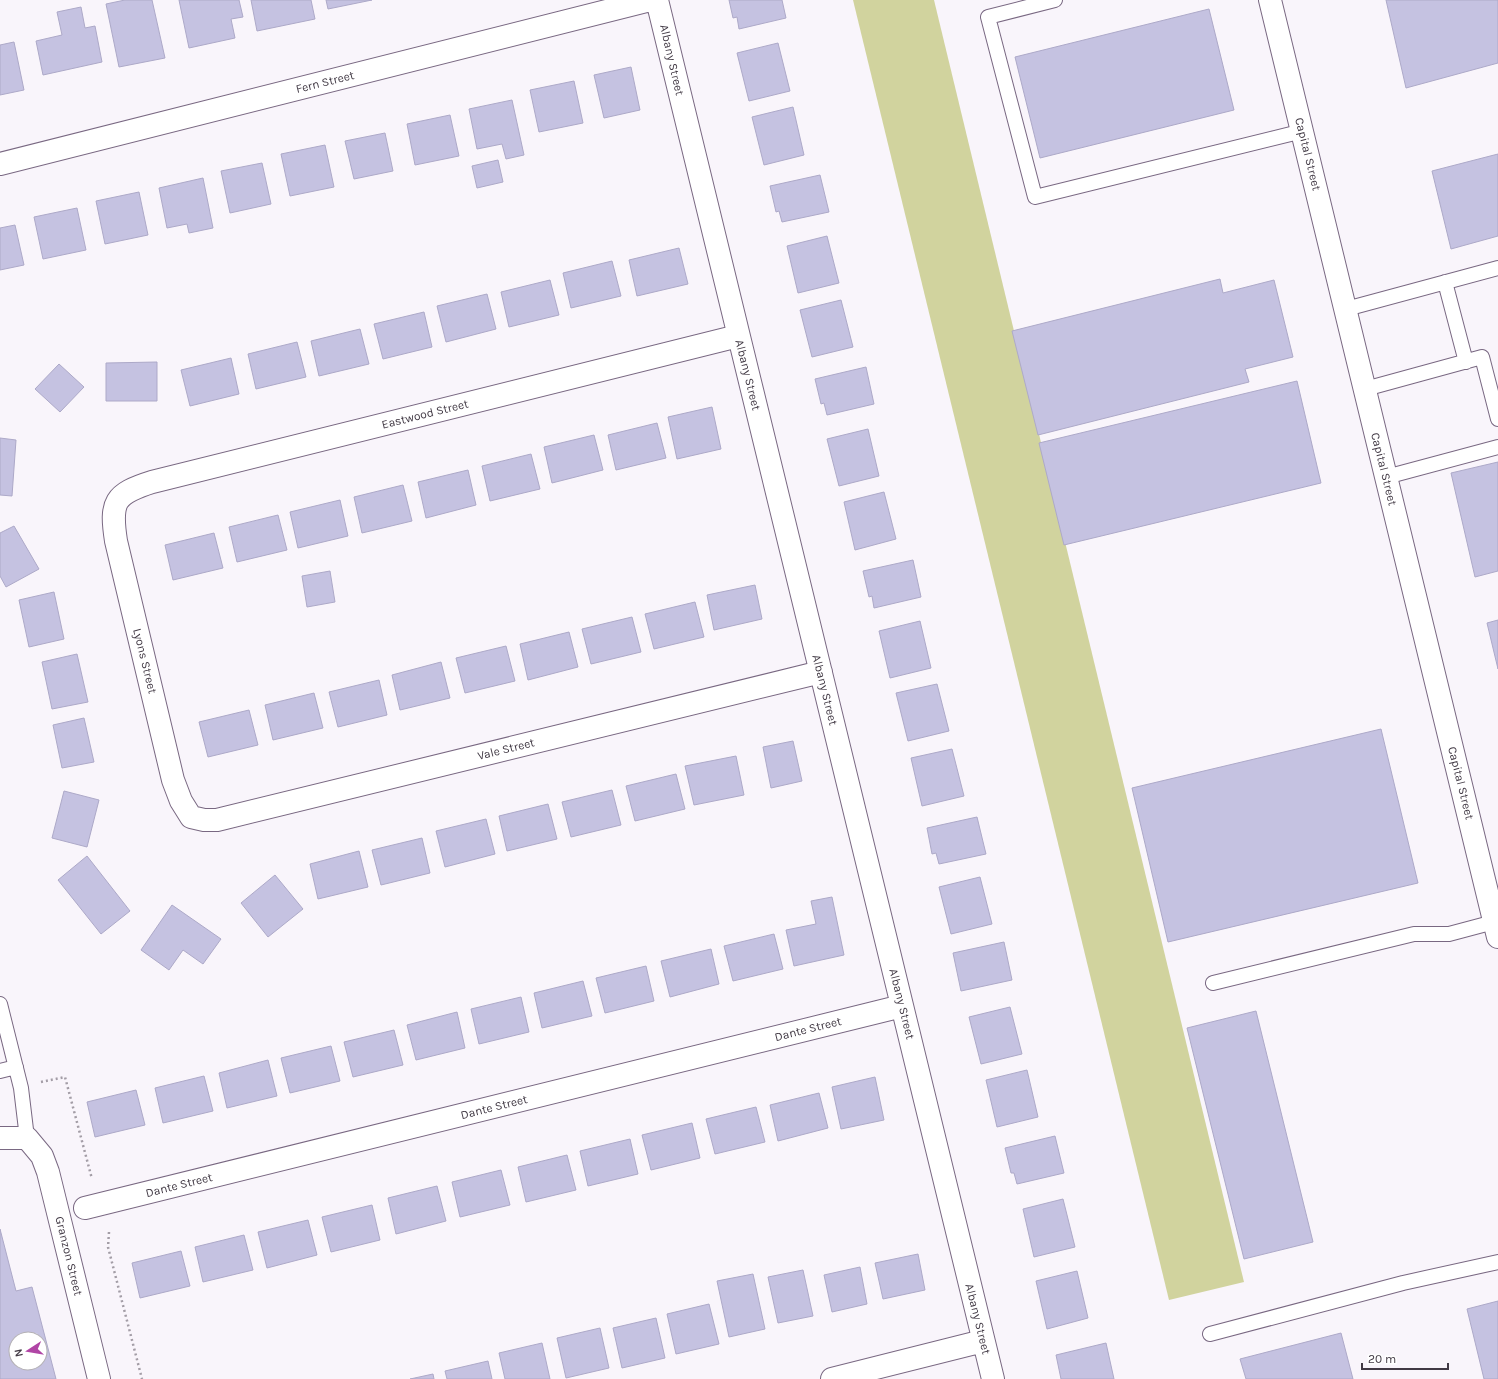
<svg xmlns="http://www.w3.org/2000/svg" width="1498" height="1379" font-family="Karla,sans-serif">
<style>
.green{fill:#d1d39e}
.building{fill:#c5c2e1;stroke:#ada9c8;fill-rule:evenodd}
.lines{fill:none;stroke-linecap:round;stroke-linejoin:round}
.service-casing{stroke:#796882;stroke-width:16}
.minor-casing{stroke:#796882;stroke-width:24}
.tertiary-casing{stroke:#796882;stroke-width:24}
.path{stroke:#a39da6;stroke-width:2.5;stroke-dasharray:2 3;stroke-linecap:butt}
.service{stroke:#fff;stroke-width:14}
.minor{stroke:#fff;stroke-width:22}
.tertiary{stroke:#fff;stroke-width:22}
.labels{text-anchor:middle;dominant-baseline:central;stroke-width:4;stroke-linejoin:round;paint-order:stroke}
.street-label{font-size:12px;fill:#413944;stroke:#fff}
</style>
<rect width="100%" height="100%" fill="#f9f5fb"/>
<path class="green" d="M853,0h81l310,1282 -75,18z"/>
<path class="building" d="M125,0h27l13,58 -46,9 -13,-63z
M179,0h60l4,17 -12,2 4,19 -46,10z
M251,0h60l4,19 -58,12z
M326,0h46l-44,9z
M729,0h53l4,18 -47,11 -2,-12 -4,1z
M1386,0h112v63l-92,25z
M81,7l4,21 10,-2 7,36 -59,13 -7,-34 26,-6 -5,-23z
M1209,9l25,101 -194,48 -25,-101z
M14,42l10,48 -24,5v-50z
M778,43l12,48 -41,10 -12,-48z
M631,67l9,43 -36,8 -10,-43z
M574,81l9,42 -44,9 -9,-42z
M512,100l12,55 -18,4 -4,-15 -25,5 -8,-40z
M793,107l11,48 -40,10 -12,-48z
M450,115l9,41 -44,9 -8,-41z
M385,133l8,38 -39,8 -9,-38z
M325,145l9,42 -44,9 -9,-42z
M1498,154v82l-47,13 -19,-78z
M498,160l5,22 -26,6 -5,-22z
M262,163l9,41 -41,9 -9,-42z
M820,175l9,37 -47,10 -3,-11 -3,1 -6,-26z
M203,178l10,50 -24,5 -2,-9 -20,4 -8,-40z
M139,192l9,43 -43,9 -9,-43z
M77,208l9,42 -43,9 -9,-42z
M15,225l9,40 -24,5v-42z
M827,236l12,47 -41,10 -11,-47z
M679,248l9,36 -51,12 -8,-36z
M612,261l9,35 -50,12 -8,-35z
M1220,279l3,14 51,-13 19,77 -48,12 4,13 -211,53 -26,-104z
M550,280l9,35 -50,12 -8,-35z
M487,294l9,35 -50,13 -9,-36z
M841,300l12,47 -41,10 -12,-47z
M424,312l8,35 -49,12 -9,-35z
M360,329l9,35 -50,12 -8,-35z
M297,342l9,35 -50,12 -8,-35z
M231,358l8,36 -49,12 -9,-36z
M157,362v39h-51v-38z
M59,364l25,23 -24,25 -25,-23z
M866,367l8,37 -47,11 -3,-12 -3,1 -6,-25z
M1297,381l24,102 -257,62 -25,-102z
M712,407l9,42 -44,10 -9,-42z
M657,423l9,35 -50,12 -8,-35z
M868,429l11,47 -40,10 -12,-47z
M594,435l9,35 -51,13 -8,-36z
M0,438l16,2 -4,56 -12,-1z
M531,454l9,35 -50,12 -8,-35z
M1498,462v109l-23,6 -24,-104z
M468,470l8,35 -50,13 -8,-36z
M403,485l9,36 -50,12 -8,-36z
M884,492l12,47 -41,11 -11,-48z
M340,500l8,36 -50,12 -8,-36z
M278,515l9,35 -50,12 -8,-35z
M14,526l25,43 -33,18 -6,-11v-43z
M214,533l9,35 -50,12 -8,-35z
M913,560l8,37 -47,11 -2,-12 -3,1 -6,-26z
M330,571l5,31 -28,5 -5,-31z
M755,585l7,34 -48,11 -7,-35z
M54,592l10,47 -35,8 -10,-47z
M695,602l9,35 -50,12 -9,-35z
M632,617l9,35 -50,12 -9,-35z
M1498,620v49l-11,-46z
M920,621l11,47 -41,10 -11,-47z
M569,632l9,35 -50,13 -8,-36z
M506,646l9,35 -50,12 -9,-35z
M77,654l11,48 -36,7 -10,-47z
M441,662l9,36 -50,12 -8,-35z
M379,680l8,35 -49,12 -9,-35z
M937,684l12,47 -41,10 -12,-48z
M314,693l9,35 -50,12 -8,-35z
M249,710l9,35 -50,12 -9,-35z
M84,718l10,44 -32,6 -9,-43z
M1381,729l37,154 -250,59 -36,-154z
M793,741l9,40 -31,7 -8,-41z
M952,749l12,47 -42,10 -11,-48z
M736,756l8,39 -50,10 -9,-39z
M676,774l9,35 -50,12 -9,-35z
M612,790l9,35 -50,12 -9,-35z
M64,791l35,9 -12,47 -35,-9z
M548,804l9,35 -50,12 -8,-35z
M977,817l9,37 -47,10 -3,-11 -4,1 -5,-26z
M486,819l9,35 -50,13 -9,-36z
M422,838l8,35 -49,12 -9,-35z
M359,851l9,36 -50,12 -8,-35z
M87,856l43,55 -29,23 -43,-54z
M275,875l28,34 -35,28 -27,-34z
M980,877l12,47 -41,10 -12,-47z
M832,897l12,58 -50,11 -8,-36 30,-6 -5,-23z
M172,905l49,34 -18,25 -20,-14 -14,20 -28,-20z
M774,934l9,35 -50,12 -9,-35z
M1004,942l8,38 -51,11 -8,-38z
M711,949l8,35 -49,13 -9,-36z
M646,966l8,35 -49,12 -9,-35z
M583,981l9,35 -50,12 -8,-35z
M521,997l8,35 -50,12 -8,-35z
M1010,1007l12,47 -41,10 -12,-47z
M1256,1011l57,231 -69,17 -57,-231z
M457,1012l8,36 -49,12 -9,-35z
M394,1030l9,35 -50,12 -9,-35z
M331,1046l9,35 -50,12 -9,-35z
M268,1060l9,36 -50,12 -8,-35z
M1027,1070l11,47 -41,10 -11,-47z
M204,1076l9,35 -50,12 -8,-35z
M875,1077l9,43 -43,9 -9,-42z
M136,1090l9,35 -50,12 -8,-35z
M819,1093l9,35 -50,13 -8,-36z
M756,1107l9,35 -50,12 -9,-35z
M692,1123l8,35 -49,12 -9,-35z
M1055,1136l9,37 -47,11 -3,-11h-3l-6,-25z
M630,1139l8,35 -50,12 -8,-35z
M567,1155l9,35 -50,12 -8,-35z
M501,1170l9,35 -50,12 -8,-35z
M437,1186l9,35 -50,13 -8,-36z
M1063,1199l12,48 -41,10 -11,-48z
M372,1205l8,35 -49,12 -9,-35z
M308,1220l9,35 -50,13 -9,-36z
M0,1229l16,62 16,-4 24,92h-56zM16,1339h24v24h-24z
M244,1235l9,35 -50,12 -8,-35z
M181,1251l9,35 -50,12 -8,-35z
M918,1254l7,36 -42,9 -8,-36z
M860,1267l7,37 -35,8 -8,-37z
M803,1270l10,46 -35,7 -10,-46z
M1077,1271l11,47 -41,11 -11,-48z
M753,1274l12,55 -36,8 -12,-56z
M1498,1301v78h-14l-17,-70z
M709,1304l10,40 -43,10 -9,-40z
M656,1318l9,40 -43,10 -9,-40z
M600,1328l9,40 -43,10 -9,-40z
M1341,1333l12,46h-107l-6,-20z
M542,1343l8,36h-45l-6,-26z
M1106,1343l8,36h-53l-5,-24z
M488,1361l4,18h-45l-2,-8z
M433,1374l1,5h-24z"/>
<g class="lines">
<defs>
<path id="service" d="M1055,0l-67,17 47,180 268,-66
M1445,282l21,80
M1346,309l152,-41
M1365,389l117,-32 16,62
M1386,477l112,-30
M1213,983l201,-49h35l45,-12
M0,1004l21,84 6,50
M0,1071l16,-4
M1210,1334l193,-51 95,-21"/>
<path id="minor" d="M657,0l336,1379
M0,164l650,-164
M738,336l-586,146c-38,12 -42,20 -36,59l57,239 8,21 10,16 13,3h13l604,-148
M0,1138h27l15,18 6,16 51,207
M85,1208l817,-202
M832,1379l151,-38"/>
<path id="tertiary" d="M1270,0l228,937"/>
</defs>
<use href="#service" class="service-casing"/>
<use href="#minor" class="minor-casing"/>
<use href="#tertiary" class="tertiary-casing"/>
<path class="path" d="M41,1082l24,-5 27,102
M109,1232l-1,15 34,132"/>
<use href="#service" class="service"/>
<use href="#minor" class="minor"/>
<use href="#tertiary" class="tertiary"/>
</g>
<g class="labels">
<g class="street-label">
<text transform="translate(672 60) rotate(77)">Albany Street</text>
<text transform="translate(325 82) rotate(-14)">Fern Street</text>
<text transform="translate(1308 154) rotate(76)">Capital Street</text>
<text transform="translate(748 375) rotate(76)">Albany Street</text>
<text transform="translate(425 414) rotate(-14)">Eastwood Street</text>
<text transform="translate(1384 469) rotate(76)">Capital Street</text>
<text transform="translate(145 661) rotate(76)">Lyons Street</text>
<text transform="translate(825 690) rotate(76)">Albany Street</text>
<text transform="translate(506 749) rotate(-14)">Vale Street</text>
<text transform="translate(1461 783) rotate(76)">Capital Street</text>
<text transform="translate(902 1004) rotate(76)">Albany Street</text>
<text transform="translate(808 1029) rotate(-14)">Dante Street</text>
<text transform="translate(494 1107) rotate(-14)">Dante Street</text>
<text transform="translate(179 1185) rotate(-14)">Dante Street</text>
<text transform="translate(69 1256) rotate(76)">Granzon Street</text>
<text transform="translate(978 1319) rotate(76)">Albany Street</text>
</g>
</g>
<g transform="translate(28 1351) rotate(258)"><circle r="19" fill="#ffffff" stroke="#b3b0b4"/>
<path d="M0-3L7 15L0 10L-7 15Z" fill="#b045a5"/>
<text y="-6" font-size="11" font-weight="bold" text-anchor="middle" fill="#413944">N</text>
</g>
<path d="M1362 1363v6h86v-6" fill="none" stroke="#413944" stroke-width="2"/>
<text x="1368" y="1363" font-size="12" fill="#413944" stroke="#ffffff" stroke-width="3" paint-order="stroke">20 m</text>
</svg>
